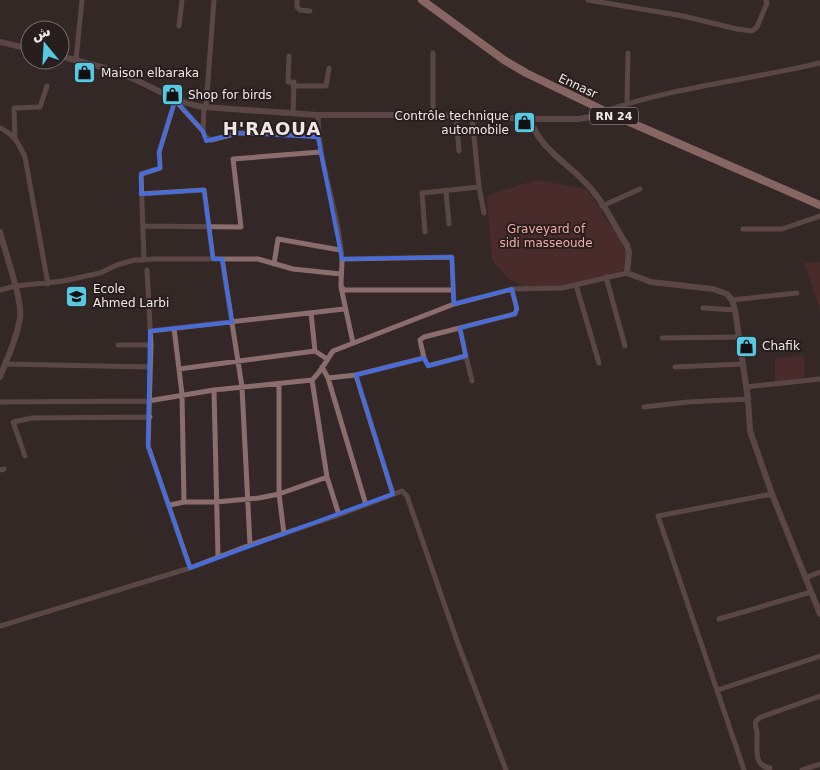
<svg xmlns="http://www.w3.org/2000/svg" width="820" height="770" font-family="'DejaVu Sans',Cairo,sans-serif">
<style>
.green{fill:#632f30}
.lines{fill:none;stroke-linecap:round;stroke-linejoin:round}
.minor{stroke:#8a6d6c;stroke-width:5}
.tertiary{stroke:#8a6d6c;stroke-width:6}
.primary{stroke:#eaafad;stroke-width:8}
.marked{fill:none;stroke:#476ddb;stroke-width:4;stroke-linejoin:round}
.labels{text-anchor:middle;dominant-baseline:central;stroke-width:4;stroke-linejoin:round;paint-order:stroke}
.shield{fill:#291e1e;stroke:#b4abab;stroke-width:1}
.shield-label{font-size:11px;font-weight:bold;fill:#efe7e7}
.poi-label{font-size:12px;fill:#efe7e7;stroke:#291e1e;text-anchor:start}
.street-label{font-size:12px;fill:#efe7e7;stroke:#291e1e}
.park-label{font-size:12px;fill:#f5a9a8;stroke:#291e1e}
.district-label{font-size:18px;font-weight:bold;letter-spacing:1px;fill:#efe7e7;stroke:#291e1e}
</style>
<rect width="100%" height="100%" fill="#332827"/>
<path class="green" d="M537,180l49,9 11,15 9,16 13,14 8,15 -1,17 -6,8 -40,11 -49,5 -22,-11 -17,-19 -5,-62 3,-4z
M820,262v47l-16,-46z
M804,356l1,21 -30,7v-26z"/>
<g class="lines">
<path class="minor" d="M297,0v7l3,3 10,1
M588,0l95,16 54,13 15,2 5,-4 10,-24 -1,-3
M179,26l3,-26
M433,53v62
M289,56l-1,26h6l-1,31
M76,60l6,-60
M293,86h33l3,-18
M175,100l28,31 2,5 6,4 27,-7h50l30,4
M627,103l1,-50
M206,107l8,-107
M605,111c69,-24 144,-31 215,-48
M318,115c0,51 21,95 24,144 0,9 -1,18 -1,27l3,4h109
M456,115l3,36
M472,116l7,71 5,26
M0,128c14,6 19,16 25,29l23,127
M203,131l1,-24
M15,139l-1,-31 26,-1 7,-21
M446,191l3,33
M141,194l63,-4 9,69
M602,206l38,-17
M143,226l98,1 -8,-68 87,-7
M743,229h39l38,-13
M425,232l-3,-39 57,-6
M222,259l20,128 8,158
M342,259l110,-2 2,47
M144,260l-3,-86 19,-6 -1,-16 16,-52
M274,264l4,-25 62,11
M147,270l4,75
M606,277l19,69
M576,285l23,78
M341,287l12,56
M0,290l15,-4 48,-5 37,-8 17,-8 17,-5 22,-1h102l35,10 48,5
M732,300l65,-7
M703,308l32,2
M311,313l4,38
M174,328l8,66 2,108
M150,331l194,-22
M662,338l77,-1
M118,345h33l-3,101 42,122
M466,356l6,25
M424,358l4,8 38,-10 -6,-28
M5,364l145,3
M322,367l6,11 38,127
M675,367l68,-3
M179,369l136,-18 12,8
M356,375l37,119
M328,378l28,-3 68,-17 -4,-18 4,-3 91,-23 2,-5 -5,-20
M312,380l15,97 12,38
M279,384v110l5,40
M746,387l74,-8
M214,390l4,167
M0,402l148,-1 66,-11 98,-10c9,-8 14,-19 21,-29l121,-47 58,-15 50,-1 65,-15
M644,407l44,-5 60,-3
M25,456l-12,-34 19,-4 118,-1
M0,470l4,-1
M170,505l14,-3h32l43,-4 20,-4 48,-17
M805,578l15,-6
M719,619l92,-27
M0,626l190,-58 60,-23 89,-30 63,-24 5,5 50,145 49,129
M718,690l102,-34
M770,768c-18,-2 -12,-23 -13,-35 0,-5 -3,-7 -1,-12l5,-4 59,-21
M744,770l-86,-254 114,-22
M802,770l18,-6"/>
<path class="tertiary" d="M0,42l30,7
M60,56c21,6 44,10 64,19 27,10 51,28 80,32l114,8h115l97,4h48l33,-5
M530,119c10,32 42,46 62,71 14,16 23,37 35,55l2,7 -2,21 24,9 62,7 14,5 5,6 3,10 13,89 2,32 22,63 48,120
M0,232c5,20 23,69 20,86 -3,21 -13,40 -20,59"/>
<path class="primary" d="M422,0l82,60 22,13 85,41 209,91"/>
</g>
<path d="M0 0H820V770H0ZM175,100l28,31 3,10 32,-8 80,4 24,122 110,-2 2,47 58,-15 5,20 -2,5 -55,14 6,28 -38,10 -4,-8 -68,17 37,119 -203,74 -42,-122 2,-115 82,-9 -10,-63h-9l-9,-69 -63,4v-20l19,-6 -1,-16z" fill="#332827" fill-opacity=".55" fill-rule="evenodd"/>
<path class="marked" d="M175,100l28,31 3,10 32,-8 80,4 24,122 110,-2 2,47 58,-15 5,20 -2,5 -55,14 6,28 -38,10 -4,-8 -68,17 37,119 -203,74 -42,-122 2,-115 82,-9 -10,-63h-9l-9,-69 -63,4v-20l19,-6 -1,-16z"/>
<defs>
<symbol id="shop-square" viewBox="-11 -11 22 22"><rect x="-9" y="-9" width="18" height="18" rx="4" fill="#57c9e2" stroke="#291e1e"/><path d="M-5-2.5h2.3a2.7 3.5 0 0 1 5.4 0H5L5.5 6h-11ZM-1.5-2.5h3a1.5 2.3 0 0 0-3 0Z" fill="#111"/></symbol>
<symbol id="school-square" viewBox="-11 -11 22 22"><rect x="-9" y="-9" width="18" height="18" rx="4" fill="#57c9e2" stroke="#291e1e"/><path d="M0-5L7-2L0 1L-7-2ZM-4 1L0 2.5L4 1V4Q0 6-4 4Z" fill="#111"/></symbol>
</defs>
<g fill-rule="evenodd">
<use href="#shop-square" x="72" y="60" width="25" height="25"/>
<use href="#shop-square" x="160" y="82" width="25" height="25"/>
<use href="#shop-square" x="512" y="110" width="25" height="25"/>
<use href="#school-square" x="64" y="284" width="25" height="25"/>
<use href="#shop-square" x="734" y="334" width="25" height="25"/>
</g>
<g class="labels">
<rect class="shield" x="590" y="107.5" width="48" height="17" rx="4"/>
<g class="shield-label">
<text x="614" y="116">RN 24</text>
</g>
<g class="poi-label">
<text x="101" y="73">Maison elbaraka</text>
<text x="188" y="95">Shop for birds</text>
<text x="509" y="116" text-anchor="end">Contrôle technique<tspan x="509" dy="14">automobile</tspan></text>
<text x="93" y="289">Ecole<tspan x="93" dy="14">Ahmed Larbi</tspan></text>
<text x="762" y="346">Chafik</text>
</g>
<g class="street-label">
<text transform="translate(578 86) rotate(25)">Ennasr</text>
</g>
<g class="park-label">
<text x="546" y="229">Graveyard of<tspan x="546" dy="14">sidi masseoude</tspan></text>
</g>
<g class="district-label">
<text x="272" y="128">H'RAOUA</text>
</g>
</g>
<g transform="translate(45 45) rotate(342)"><circle r="24" fill="#291e1e" stroke="#786e6e"/>
<path d="M0-4L9 19L0 12L-9 19Z" fill="#57c9e2"/>
<text y="-8" font-size="14" font-weight="bold" text-anchor="middle" fill="#efe7e7">ش</text>
</g>
</svg>
